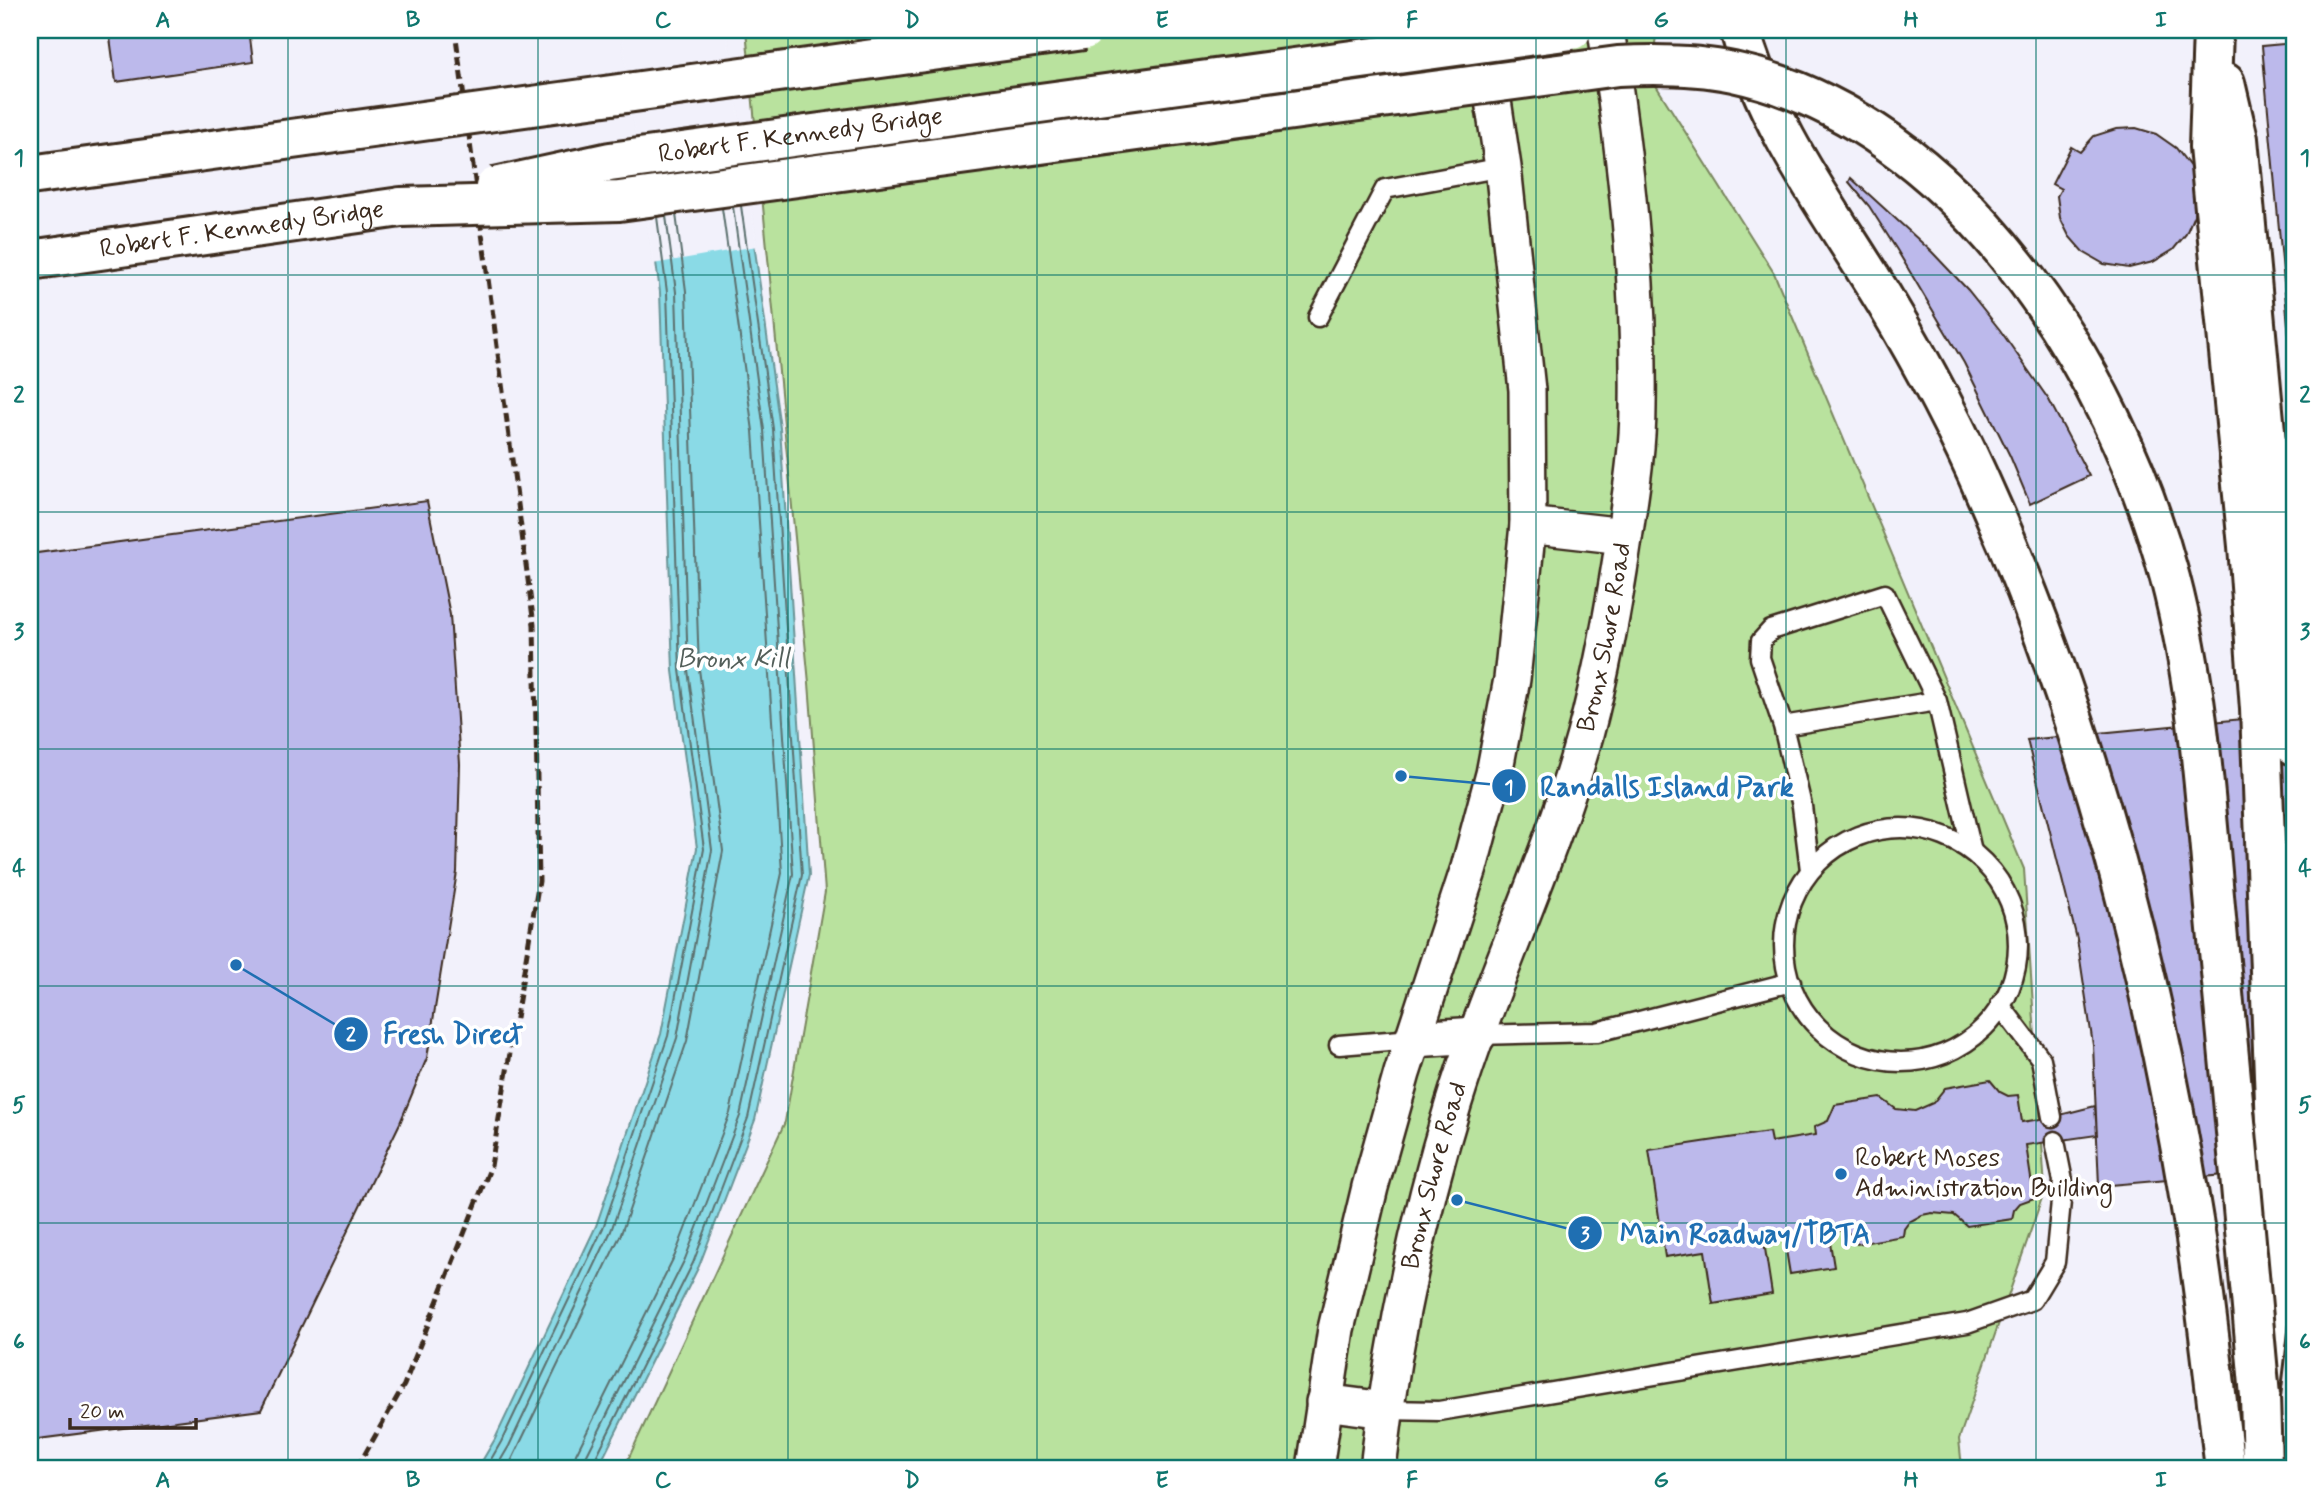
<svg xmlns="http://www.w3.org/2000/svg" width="2324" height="1498" font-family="Mynerve,sans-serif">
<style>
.green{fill:#b9e29e;stroke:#7a865e;stroke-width:2}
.water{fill:#8adae6;stroke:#6a9496;stroke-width:2}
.pier{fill:#f2f1fb}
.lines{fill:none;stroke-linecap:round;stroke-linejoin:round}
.shore{stroke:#5b706e;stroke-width:2}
.building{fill:#bcb9eb;stroke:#3b2a1e;stroke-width:2}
.service-casing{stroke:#3b2a1e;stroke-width:23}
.minor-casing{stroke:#3b2a1e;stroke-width:40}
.motorway-casing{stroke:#3b2a1e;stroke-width:44}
.service{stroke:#fff;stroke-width:18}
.minor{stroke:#fff;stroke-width:35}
.motorway{stroke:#fff;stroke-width:38}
.rail{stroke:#3b2a1e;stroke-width:5;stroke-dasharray:10 5;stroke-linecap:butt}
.motorway-bridge-casing{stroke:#3b2a1e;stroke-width:44;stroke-linecap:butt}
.motorway-bridge{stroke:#fff;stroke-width:38}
.grid{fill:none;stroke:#0f766e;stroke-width:2;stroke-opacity:0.55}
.poi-dot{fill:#1f6fb2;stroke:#fff;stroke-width:2.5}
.labels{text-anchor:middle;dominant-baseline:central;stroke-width:7;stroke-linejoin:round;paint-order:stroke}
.street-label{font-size:26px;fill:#3b2a1e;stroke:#fff}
.poi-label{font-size:26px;fill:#3b2a1e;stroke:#fff;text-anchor:start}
.water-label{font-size:28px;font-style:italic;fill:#535f5a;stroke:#fff}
.leader{fill:none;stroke:#1f6fb2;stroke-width:2.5}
.callout-dot{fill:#1f6fb2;stroke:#fff;stroke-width:2.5}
.mark-label{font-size:21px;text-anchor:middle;font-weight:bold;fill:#fff}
.callout-label{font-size:28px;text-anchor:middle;font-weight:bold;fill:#1f6fb2;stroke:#fff;stroke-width:7;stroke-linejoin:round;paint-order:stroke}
.neatline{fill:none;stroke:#0f766e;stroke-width:2.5}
.grid-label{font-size:23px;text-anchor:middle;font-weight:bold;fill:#0f766e}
</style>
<rect width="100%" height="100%" fill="#f2f1fb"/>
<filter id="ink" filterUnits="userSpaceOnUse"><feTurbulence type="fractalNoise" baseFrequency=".0143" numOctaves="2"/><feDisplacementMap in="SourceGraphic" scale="14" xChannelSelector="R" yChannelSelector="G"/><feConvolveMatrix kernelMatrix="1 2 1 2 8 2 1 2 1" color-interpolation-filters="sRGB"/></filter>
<g filter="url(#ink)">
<path class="green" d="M746,30h911l-7,46 124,197 250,596 21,320 -86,250 3,29h-1338l161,-346 40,-230 -16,-209z"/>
<path class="water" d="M625,30h99l56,398 29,447 -54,245 -56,146 -101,202h-120l17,-29 101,-213 65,-192 36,-186 -24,-177 -13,-379z"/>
<path class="pier" d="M621,30h106l30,216 -104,18z"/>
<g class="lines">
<path class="shore" d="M486,1468l15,-26 102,-214 65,-192 36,-187 -24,-179 -13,-378 -10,-75
M496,1468l13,-22 102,-215 66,-193 35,-188 -24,-180 -12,-378 -10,-76
M508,1468l113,-234 66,-193 36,-190 -24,-182 -13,-378 -10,-77
M573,1468l3,-14 99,-199 55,-142 52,-240 -29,-442 -31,-223
M583,1468l2,-9 100,-200 55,-143 53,-242 -29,-444 -31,-223
M592,1468l1,-5 100,-200 55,-145 54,-243 -29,-446 -32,-223"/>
</g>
<path class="building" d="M109,30h140l4,32 -137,20z
M2294,43v347l-32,-344z
M2136,128l20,6 20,14 15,20 5,25 -2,22 -8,19 -13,16 -20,12 -24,6 -25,-4 -21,-12 -14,-16 -9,-18 -3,-22 4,-7 -9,-5 19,-37 9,5 14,-16 22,-7z
M1851,178l81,74 36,38 32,40 49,70 40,76 -59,28 -20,-48 -46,-93 -67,-113 -28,-44 -20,-24z
M427,501l23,114 10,149 -3,108 -30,186 -27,65 -139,287 -231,30v-886z
M2294,714v455l-195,17 -6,-141 -16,-106 -50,-199z
M1990,1080l10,12 8,4 10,-1 4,27 30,-5 43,-11 2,29 -71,10 8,53 -14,5 -6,7 -2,9 -45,7 -13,-11 -22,-2 -10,2 -13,7 -5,7 -1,7 -46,8 -10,-13 -19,-1 6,37 -44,7 -6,-36 -20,4 8,52 -59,10 -8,-53 -40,6 -16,-107 120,-18 2,10 44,-7 -1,-8 14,-6 7,-16 46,-7 15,11 19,2 18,-8 12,-15z"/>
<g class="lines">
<defs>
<path id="service" d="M1318,317l67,-128 118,-22
M1937,701l35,150
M1783,726l154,-25 -52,-107 -114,36 -10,11 -1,17 23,68 19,80 8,64
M1784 945a117 117 0 1 1 234 0a117 117 0 1 1-234 0Z
M2000,1005l41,54 11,58
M1478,1035l119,-3 194,-50
M1339,1045l74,-6
M1385,1410l54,1 528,-88 65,-23 23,-38 8,-81 -8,-40"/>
<g id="minor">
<path d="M1528,525l96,11"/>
<path d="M1413,1039l65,-4"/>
<path d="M1324,1402l61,8"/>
<path d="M1315,1468l21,-139 34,-142 32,-114 67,-205 25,-94 18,-95 16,-154 -1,-135 -24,-223 -17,-113"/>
<path id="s1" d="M1378,1468c14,-122 39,-245 75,-363 38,-125 97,-243 132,-370 18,-67 30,-135 40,-203 6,-41 13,-84 13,-126 2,-126 -13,-251 -32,-376"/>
</g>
<g id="motorway">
<path d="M1740,30c28,100 92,183 145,271 38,63 73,129 103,198 99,221 164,471 203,709 15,87 23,174 34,260"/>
<path d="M2213,30l-4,117 39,399 12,163 20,523 -20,164 2,72"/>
<path d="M2225,83l13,56 56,606"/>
<path id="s2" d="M30,260l371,-53"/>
</g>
</defs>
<use href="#service" class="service-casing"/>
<use href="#minor" class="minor-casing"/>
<use href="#motorway" class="motorway-casing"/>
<use href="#service" class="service"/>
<use href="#minor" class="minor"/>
<use href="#motorway" class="motorway"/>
<path class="rail" d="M357,1468l47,-83 87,-219 48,-285 -5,-256 -79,-595"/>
<defs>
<g id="motorway-bridge">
<path d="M30,175l1054,-145"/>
<path id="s3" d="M495,187l115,-25 962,-132"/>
<path d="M401,207l218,-6 999,-135c39,-2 77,-2 115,6 225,48 382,298 437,506 30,114 36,233 47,351 15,156 29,311 43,467"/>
</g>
</defs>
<use href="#motorway-bridge" class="motorway-bridge-casing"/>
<use href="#motorway-bridge" class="motorway-bridge"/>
</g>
</g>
<path class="grid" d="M288,30v1438M538,30v1438M788,30v1438M1037,30v1438M1287,30v1438M1536,30v1438M1786,30v1438M2036,30v1438M30,275h2264M30,512h2264M30,749h2264M30,986h2264M30,1223h2264"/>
<circle class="poi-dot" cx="1841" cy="1174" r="7"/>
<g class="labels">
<g class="street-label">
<text stroke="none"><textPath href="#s3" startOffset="310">Robert F. Kennedy Bridge</textPath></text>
<text stroke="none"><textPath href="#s2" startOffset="214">Robert F. Kennedy Bridge</textPath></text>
<text stroke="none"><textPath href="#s1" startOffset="864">Bronx Shore Road</textPath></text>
<text stroke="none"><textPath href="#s1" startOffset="298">Bronx Shore Road</textPath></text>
</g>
<g class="poi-label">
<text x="1855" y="1159">Robert Moses<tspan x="1855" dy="30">Administration Building</tspan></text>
</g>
<g class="water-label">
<text x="733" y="659">Bronx Kill</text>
</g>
</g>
<path class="leader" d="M1401 776L1509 786M236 965L351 1034M1457 1200L1585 1233"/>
<g class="callout-dot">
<circle cx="1401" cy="776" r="7"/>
<circle cx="236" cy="965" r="7"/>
<circle cx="1457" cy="1200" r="7"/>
<circle cx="1509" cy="786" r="18"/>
<circle cx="351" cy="1034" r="18"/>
<circle cx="1585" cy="1233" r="18"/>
</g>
<g class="mark-label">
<text x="1509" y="794">1</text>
<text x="351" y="1041">2</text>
<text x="1585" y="1241">3</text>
</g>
<g class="callout-label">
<text x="1667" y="796">Randalls Island Park</text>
<text x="453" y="1043">Fresh Direct</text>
<text x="1745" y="1243">Main Roadway/TBTA</text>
</g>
<rect width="2324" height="1498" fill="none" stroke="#fff" stroke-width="77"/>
<path d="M70 1418v10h126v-10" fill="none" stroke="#3b2a1e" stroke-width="3.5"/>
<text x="80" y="1418" font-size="21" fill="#3b2a1e" stroke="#ffffff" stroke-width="5" paint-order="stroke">20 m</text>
<rect x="38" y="38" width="2248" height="1422" class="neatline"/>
<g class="grid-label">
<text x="163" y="27">A</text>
<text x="413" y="27">B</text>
<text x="663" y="27">C</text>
<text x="912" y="27">D</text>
<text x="1162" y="27">E</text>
<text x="1412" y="27">F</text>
<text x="1661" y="27">G</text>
<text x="1911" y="27">H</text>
<text x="2161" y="27">I</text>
<text x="19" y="165">1</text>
<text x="2305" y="165">1</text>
<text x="19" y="402">2</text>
<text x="2305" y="402">2</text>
<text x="19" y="639">3</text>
<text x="2305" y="639">3</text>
<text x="19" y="875">4</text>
<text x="2305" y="875">4</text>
<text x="19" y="1112">5</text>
<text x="2305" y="1112">5</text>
<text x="19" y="1349">6</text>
<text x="2305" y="1349">6</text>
<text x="163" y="1487">A</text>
<text x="413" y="1487">B</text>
<text x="663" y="1487">C</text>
<text x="912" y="1487">D</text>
<text x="1162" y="1487">E</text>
<text x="1412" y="1487">F</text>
<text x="1661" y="1487">G</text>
<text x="1911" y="1487">H</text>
<text x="2161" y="1487">I</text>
</g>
</svg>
